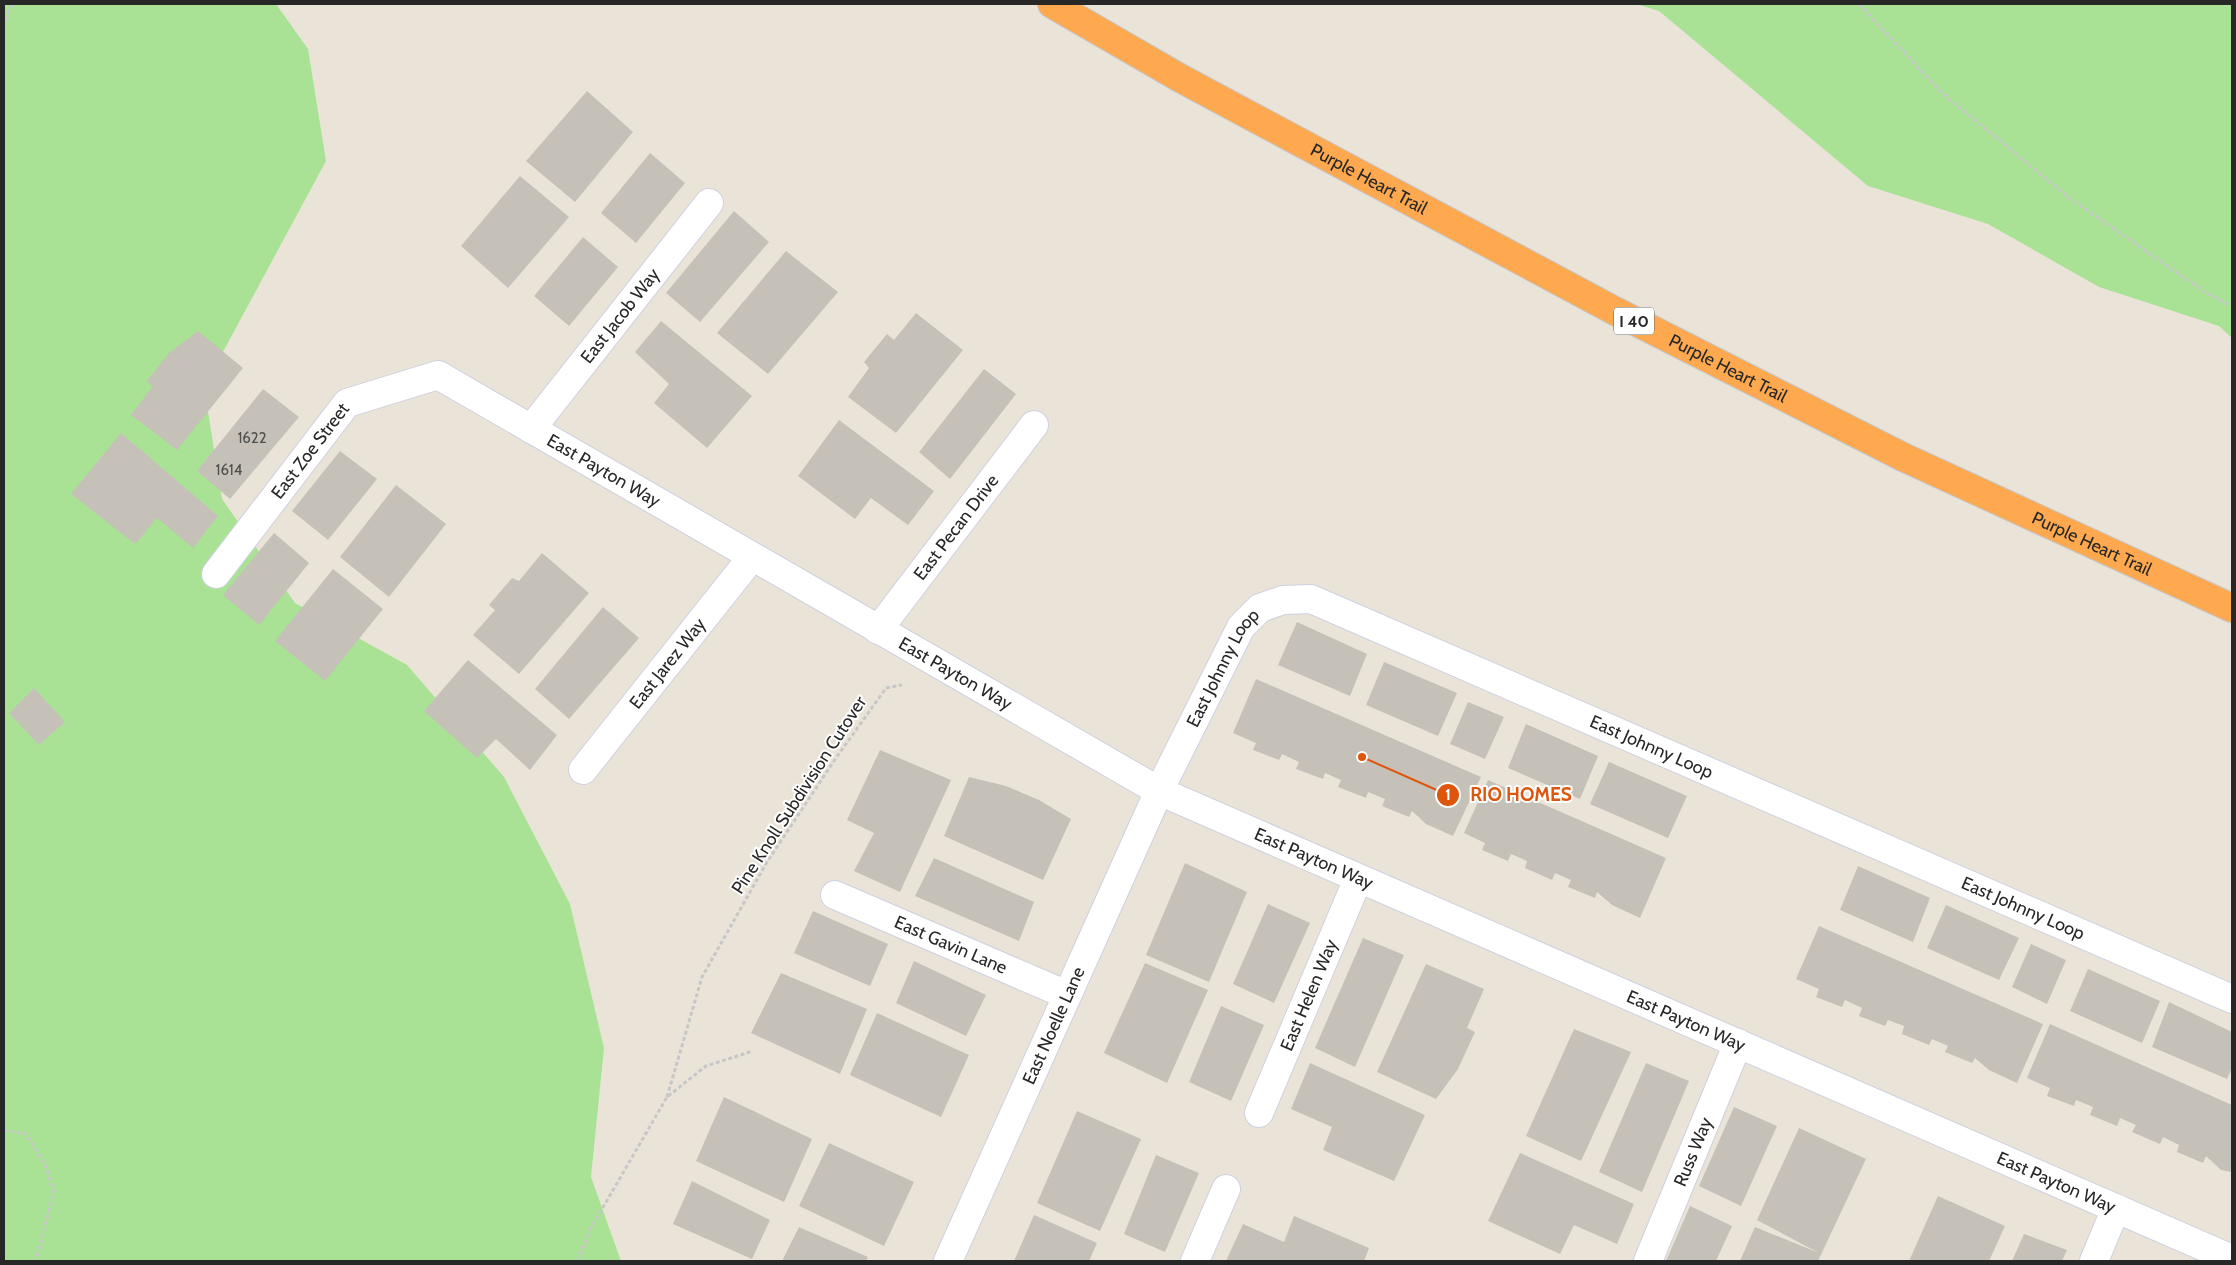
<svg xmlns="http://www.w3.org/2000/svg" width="2236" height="1265" font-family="Cabin,sans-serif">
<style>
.green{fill:#a9e294}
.building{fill:#c5c1b8}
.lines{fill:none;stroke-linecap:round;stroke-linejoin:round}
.minor-casing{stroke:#ced0e1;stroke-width:30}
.motorway-casing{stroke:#c7c7c7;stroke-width:30}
.path{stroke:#c7c7c7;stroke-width:3;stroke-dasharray:4 2.5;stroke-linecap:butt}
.minor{stroke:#fff;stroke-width:28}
.motorway{stroke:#fea84f;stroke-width:28}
.labels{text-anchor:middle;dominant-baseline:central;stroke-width:4;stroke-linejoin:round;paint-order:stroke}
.number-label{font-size:15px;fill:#4e4e4b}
.shield{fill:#fff;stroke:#686868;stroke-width:1}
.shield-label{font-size:16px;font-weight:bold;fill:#272727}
.street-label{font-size:18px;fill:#272727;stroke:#fff}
.leader{fill:none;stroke:#de560d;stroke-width:2}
.callout-dot{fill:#de560d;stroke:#fff;stroke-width:2}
.mark-label{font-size:15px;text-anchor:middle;font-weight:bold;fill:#fff}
.callout-label{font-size:19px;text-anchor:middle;font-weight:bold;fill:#de560d;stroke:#fff;stroke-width:4;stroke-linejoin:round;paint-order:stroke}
</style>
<rect width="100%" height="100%" fill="#eae4d8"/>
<path class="green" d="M4,4h272l32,45 18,112 -122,226 18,112 73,104 112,62 97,112 66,127 34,144 -13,129 30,84h-617z
M1636,4h596v334l-13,-12 -120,-39 -111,-63 -120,-38 -209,-175z"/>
<path class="building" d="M587,91l46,41 -58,70 -49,-41z
M650,153l35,30 -49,60 -35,-30z
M520,176l49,41 -61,71 -47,-42z
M734,211l35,31 -69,80 -34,-29z
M583,237l35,30 -49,59 -35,-30z
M786,251l52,41 -70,82 -51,-41z
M916,313l47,37 -67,83 -48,-36 21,-29 -5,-6 23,-28 7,6z
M661,321l91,75 -45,52 -53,-45 15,-19 -34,-32z
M198,331l45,37 -66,82 -46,-35 21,-28 -5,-6 22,-28z
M984,369l32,25 -66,85 -31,-27z
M263,389l36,28 -69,82 -33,-28z
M839,420l95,71 -26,34 -37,-27 -16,21 -57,-43z
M121,433l97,83 -25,32 -36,-30 -22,26 -64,-50z
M340,451l37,28 -49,61 -36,-29z
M396,485l50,39 -57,73 -49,-40z
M274,533l35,30 -50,62 -36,-30z
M542,553l47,40 -70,81 -46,-39 22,-25 -6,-5 23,-27 7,3z
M333,569l50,40 -58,72 -50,-40z
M603,607l36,31 -70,81 -34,-30z
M1297,622l70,32 -17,42 -72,-31z
M468,660l89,75 -27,35 -34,-31 -19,19 -53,-47z
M1384,662l73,31 -19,43 -72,-31z
M1256,679l225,98 -28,59 -27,-12 -14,-13 -3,6 -27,-11 3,-7 -17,-7 -2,6 -28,-11 3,-7 -16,-7 -2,6 -27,-10 3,-7 -17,-8 -3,6 -26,-10 3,-7 -23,-10z
M34,688l31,34 -26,23 -30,-32z
M1468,702l36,15 -19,42 -35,-15z
M1526,724l72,32 -18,43 -72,-31z
M880,750l71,30 -51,112 -46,-21 20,-38 -27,-13z
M1609,762l78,34 -19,42 -78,-34z
M969,777l37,9 33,14 32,19 -28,61 -99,-44z
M1488,780l178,78 -26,60 -28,-13 -15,-13 -2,6 -27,-11 3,-7 -16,-7 -3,7 -27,-12 2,-7 -16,-7 -3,7 -26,-11 3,-7 -21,-10z
M934,858l100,44 -15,39 -104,-45z
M1185,863l62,29 -38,90 -63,-27z
M1858,866l72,32 -17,44 -73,-32z
M1268,904l42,19 -36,80 -41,-19z
M1946,905l73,33 -20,42 -72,-32z
M813,911l75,33 -18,42 -76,-33z
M1819,926l224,98 -26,59 -28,-13 -14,-12 -3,5 -27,-11 3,-6 -16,-7 -3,6 -27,-11 2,-8 -16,-6 -3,6 -26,-10 3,-8 -17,-8 -3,7 -26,-10 3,-8 -23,-10z
M1363,938l41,17 -49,112 -40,-19z
M2031,944l35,16 -19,44 -35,-17z
M914,961l72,34 -20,41 -70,-33z
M1145,963l63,27 -41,93 -63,-30z
M1426,964l58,25 -17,39 8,4 -17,37 -22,30 -59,-27z
M2088,969l72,32 -18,42 -72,-32z
M781,973l86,36 -27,65 -89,-41z
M2169,1002l63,30v36l-5,11 -75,-32z
M1221,1006l43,19 -33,76 -42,-19z
M877,1013l92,42 -28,62 -91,-42z
M2050,1024l182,81v67l-11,-2 -15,-14 -3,7 -26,-11 2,-7 -16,-8 -3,7 -28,-12 4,-7 -16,-7 -3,8 -27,-11 3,-8 -17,-7 -2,6 -27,-10 3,-8 -23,-10z
M1574,1029l57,23 -50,109 -55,-25z
M1310,1063l115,52 -31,66 -71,-31 9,-23 -41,-18z
M1646,1063l43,18 -47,111 -43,-20z
M724,1097l88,42 -28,63 -88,-41z
M1734,1107l43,19 -36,80 -42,-20z
M1077,1111l64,28 -41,92 -63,-28z
M1799,1128l67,31 -48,102h-78l15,-34 64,26 -62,-33z
M829,1143l85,39 -30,64 -85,-40z
M1520,1153l114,51 -17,40 -43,-19 -14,29 -72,-33z
M1156,1155l43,18 -34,79 -41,-18z
M692,1181l78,39 -18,39 -79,-35z
M1938,1196l67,30 -16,35h-80z
M1690,1206l42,20 -16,35h-50z
M1034,1215l63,28 -8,18h-75z
M1294,1216l75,32 -5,13h-138l17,-37 41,18z
M799,1227l69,30 -2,4h-84z
M2024,1234l43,16 -5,11h-50z"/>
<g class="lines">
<defs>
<g id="minor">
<path id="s1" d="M531,429l178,-226"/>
<path id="s2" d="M216,574l131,-171 91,-28 721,416 1073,468"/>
<path id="s3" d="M878,630l156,-205"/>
<path id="s4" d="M583,770l169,-213"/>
<path id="s5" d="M835,895l232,100"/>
<path id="s6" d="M1259,1113l99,-234"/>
<path id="s7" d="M948,1261l211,-470 82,-164 19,-19 23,-8 28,-1 921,400"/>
<path d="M1195,1261l31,-72"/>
<path id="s8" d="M1648,1261l90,-218"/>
<path d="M2094,1261l22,-53"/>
</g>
<g id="motorway">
<path id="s9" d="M1052,4l128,74 435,233 288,146 329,151"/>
</g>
</defs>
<use href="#minor" class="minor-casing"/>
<use href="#motorway" class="motorway-casing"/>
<path class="path" d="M1859,4l84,90 128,105 134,93 27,14
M4,27l8,-23
M667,1097l35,-120 65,-115 69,-104 50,-70 16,-3
M4,1130l22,4 19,30 9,28 -18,69
M578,1261l13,-33 76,-131 39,-31 47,-15"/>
<use href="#minor" class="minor"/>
<use href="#motorway" class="motorway"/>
</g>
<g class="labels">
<g class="number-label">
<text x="252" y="438">1622</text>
<text x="229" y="470">1614</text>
</g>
<rect class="shield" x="1614" y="307.5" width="40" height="27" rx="4"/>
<g class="shield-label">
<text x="1634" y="321">I 40</text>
</g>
<g class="street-label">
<text stroke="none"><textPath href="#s9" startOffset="362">Purple Heart Trail</textPath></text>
<text stroke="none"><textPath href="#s1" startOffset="144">East Jacob Way</textPath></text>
<text stroke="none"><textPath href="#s9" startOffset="768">Purple Heart Trail</textPath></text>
<text stroke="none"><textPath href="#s2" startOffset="155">East Zoe Street</textPath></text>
<text stroke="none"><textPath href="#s2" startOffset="502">East Payton Way</textPath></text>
<text stroke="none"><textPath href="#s3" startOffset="129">East Pecan Drive</textPath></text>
<text stroke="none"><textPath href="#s9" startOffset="1172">Purple Heart Trail</textPath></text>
<text stroke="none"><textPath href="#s4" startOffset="136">East Jarez Way</textPath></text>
<text stroke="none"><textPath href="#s7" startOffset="654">East Johnny Loop</textPath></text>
<text stroke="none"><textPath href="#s2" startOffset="908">East Payton Way</textPath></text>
<text stroke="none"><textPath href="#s7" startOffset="1149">East Johnny Loop</textPath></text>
<text transform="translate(799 795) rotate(-57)">Pine Knoll Subdivision Cutover</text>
<text stroke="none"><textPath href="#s2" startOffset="1312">East Payton Way</textPath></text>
<text stroke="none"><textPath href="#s7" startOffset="1554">East Johnny Loop</textPath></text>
<text stroke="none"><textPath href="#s5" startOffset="126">East Gavin Lane</textPath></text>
<text stroke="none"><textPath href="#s6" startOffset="128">East Helen Way</textPath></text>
<text stroke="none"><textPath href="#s2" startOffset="1718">East Payton Way</textPath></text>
<text stroke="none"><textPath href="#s7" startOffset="258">East Noelle Lane</textPath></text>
<text stroke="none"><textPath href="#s8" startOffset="118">Russ Way</textPath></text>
<text stroke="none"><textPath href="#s2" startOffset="2122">East Payton Way</textPath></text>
</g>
</g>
<path class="leader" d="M1362 757L1448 795"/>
<g class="callout-dot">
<circle cx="1362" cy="757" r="5"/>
<circle cx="1448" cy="795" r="12"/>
</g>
<g class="mark-label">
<text x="1448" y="800">1</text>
</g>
<g class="callout-label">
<text x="1521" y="801">RIO HOMES</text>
</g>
<rect width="2236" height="1265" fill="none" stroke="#272727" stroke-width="10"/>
</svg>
